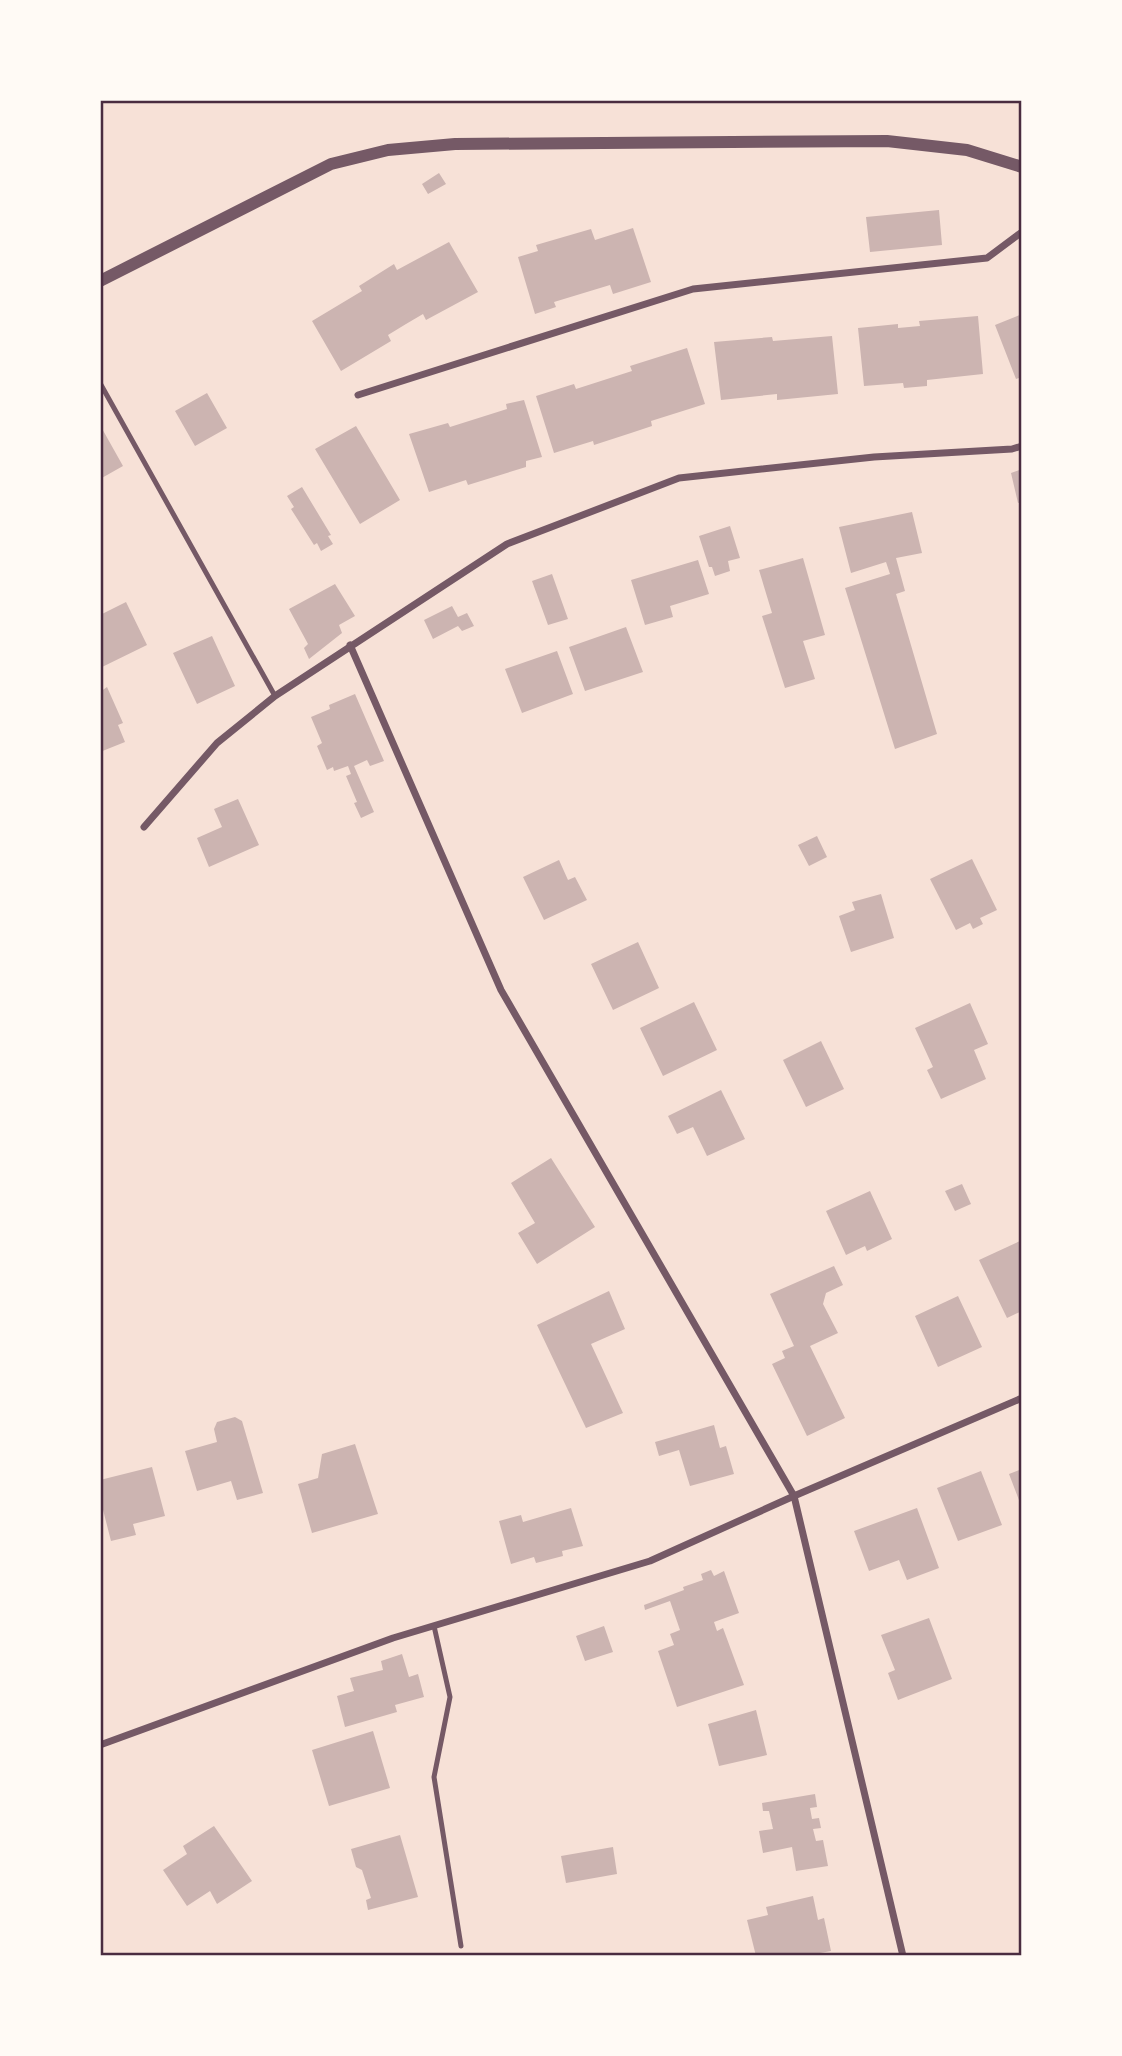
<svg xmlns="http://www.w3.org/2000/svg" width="1122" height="2056" font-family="'Source Serif 4',serif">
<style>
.building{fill:#ccb4b1}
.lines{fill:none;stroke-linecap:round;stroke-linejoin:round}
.service{stroke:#755966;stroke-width:5}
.minor{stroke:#755966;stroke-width:7}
.tertiary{stroke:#755966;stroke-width:12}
.neatline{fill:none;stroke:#4a2c40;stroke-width:2.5}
</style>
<rect width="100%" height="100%" fill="#f7e1d7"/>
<path class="building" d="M439,173l7,11 -18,10 -6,-10z
M939,210l3,35 -72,7 -4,-35z
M633,228l18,54 -38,12 -3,-9 -56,17 2,5 -21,7 -17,-57 20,-6 -2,-6 55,-16 4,11z
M449,242l29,50 -52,28 -3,-6 -17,10 -18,11 3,6 -50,30 -29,-50 50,-30 -3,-5 35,-22 3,6z
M1022,314v63l-6,2 -21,-54z
M978,316l5,58 -56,6v6l-23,2 -1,-5 -39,3 -6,-58 40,-4v4l22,-2 -1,-5z
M832,336l6,58 -61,6v-6l-56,6 -7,-58 58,-5 1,4z
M687,348l18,56 -54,17 1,5 -21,7 -37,12 -1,-4 -39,12 -18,-57 38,-12 2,5 56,-18 -2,-5z
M207,393l20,35 -32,18 -20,-35z
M524,400l18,57 -16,4v6l-58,18 -2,-5 -37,12 -20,-58 39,-11 2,4 57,-18 -1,-5z
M100,425l23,41 -23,13z
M356,426l44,74 -40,24 -45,-75z
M1022,469v33l-4,1 -7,-30z
M302,487l29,48 -3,1 5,8 -12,7 -4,-8 -3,2 -23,-36 3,-2 -7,-11z
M912,512l10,41 -26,5 9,33 -9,3 41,140 -42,15 -50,-161 45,-14 -4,-12 -35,11 -12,-46z
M730,526l10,32 -12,3 2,10 -15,5 -3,-9h-3l-10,-31z
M803,558l22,77 -22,6 12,38 -30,9 -23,-72 10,-3 -13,-43z
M698,560l11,34 -39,12 3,11 -28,8 -14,-45z
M552,574l16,45 -20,6 -16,-44z
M335,584l20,32 -16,9 3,8 -33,26 -5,-11 4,-4 -19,-35z
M126,602l21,43 -47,23v-53z
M452,606l6,11 9,-4 7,13 -12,5 -4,-5 -25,13 -9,-19z
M626,627l17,45 -58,19 -16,-44z
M212,636l23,50 -38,18 -24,-51z
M557,651l16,43 -51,19 -17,-44z
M107,687l16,36 -5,2 7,17 -25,10v-60z
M355,694l29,67 -14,5 -3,-6 -13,6 20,46 -13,6 -7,-15 3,-1 -11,-26 5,-2 -3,-8 -14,5 -1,-4 -6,3 -10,-24 5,-3 -11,-26 19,-8 -1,-4z
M238,799l21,46 -50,22 -12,-29 25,-11 -8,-18z
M817,836l10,21 -18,9 -11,-21z
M972,859l25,51 -17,8 3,6 -10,5 -3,-6 -14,7 -26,-51z
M559,860l9,20 7,-3 12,23 -43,20 -21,-43z
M881,894l13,44 -43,14 -12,-36 16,-6 -3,-8z
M638,942l21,46 -46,22 -22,-46z
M694,1002l23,48 -54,26 -23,-48z
M970,1003l18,41 -14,6 12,29 -45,20 -14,-29 6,-3 -18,-39z
M821,1041l23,48 -38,18 -23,-47z
M721,1090l24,49 -38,17 -14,-29 -16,7 -9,-18z
M551,1158l44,69 -58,37 -19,-31 17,-10 -24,-40z
M962,1184l9,20 -16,7 -10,-20z
M870,1191l22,48 -25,12 -2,-5 -19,9 -20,-44z
M1020,1241l2,6v64l-15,7 -28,-58z
M834,1266l9,19 -17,8 -3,11 15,29 -28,13 35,72 -38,18 -35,-72 13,-6 -3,-7 12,-5 -24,-52z
M609,1291l16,38 -34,15 32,69 -37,15 -49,-103z
M958,1296l24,51 -44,20 -23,-51z
M235,1417l7,4 21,72 -26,7 -6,-19 -34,10 -12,-40 32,-9 -3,-13 3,-7z
M714,1425l6,23 6,-2 8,28 -44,12 -11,-36 -20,6 -4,-14z
M355,1444l23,70 -66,19 -14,-49 20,-6 4,-24z
M152,1467l13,49 -32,8 3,11 -25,6 -11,-43v-18z
M1022,1469v39l-13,-34z
M981,1471l21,54 -44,16 -21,-53z
M571,1508l12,38 -21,5 1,5 -27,7 -2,-6 -23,7 -12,-43 22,-6 2,7z
M917,1508l22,60 -32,12 -8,-20 -30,11 -15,-40z
M711,1570l3,6 10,-5 15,42 -25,9 3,9 6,-3 21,57 -67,22 -19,-56 16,-6 -4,-11 10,-4 -10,-29 -25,9 -1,-5 40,-15 -1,-3 20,-7 -2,-6z
M929,1618l23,61 -54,21 -10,-27 7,-3 -14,-35z
M604,1626l9,26 -28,9 -9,-25z
M402,1654l7,23 9,-3 6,23 -29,8 2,7 -52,15 -8,-31 17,-5 -4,-13 33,-8 -2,-9z
M756,1710l11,45 -48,11 -11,-42z
M373,1731l17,57 -61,18 -17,-56z
M815,1794l2,13 -7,1 2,11 7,-1 2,10 -8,1 3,12 7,-1 5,26 -32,5 -4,-24 -29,6 -4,-22 14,-2 -4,-18h-6l-1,-8z
M214,1826l38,55 -35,23 -7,-13 -23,15 -24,-36 24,-16 -4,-8z
M400,1835l18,62 -50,13 -2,-10 5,-2 -9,-28 -6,-3 -5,-18z
M613,1847l4,27 -51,9 -5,-27z
M813,1896l5,24 6,-2 7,33 -27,5h-48l-9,-36 21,-5 -2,-8z"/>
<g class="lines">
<path class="service" d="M100,383l175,313
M434,1626l16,71 -16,80 27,169"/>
<path class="minor" d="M358,395l335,-106 294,-31 35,-26
M350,645l151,345 293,506 109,460
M144,827l73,-84 58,-47 232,-152 172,-66 195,-21 138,-8 10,-3
M100,1745l293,-107 257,-77 144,-65 228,-98"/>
<path class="tertiary" d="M100,281l231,-117 57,-14 67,-6 432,-3 80,9 55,17"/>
</g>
<rect width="1122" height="2056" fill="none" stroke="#fffaf5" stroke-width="203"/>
<rect x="102" y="102" width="918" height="1852" class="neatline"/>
</svg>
